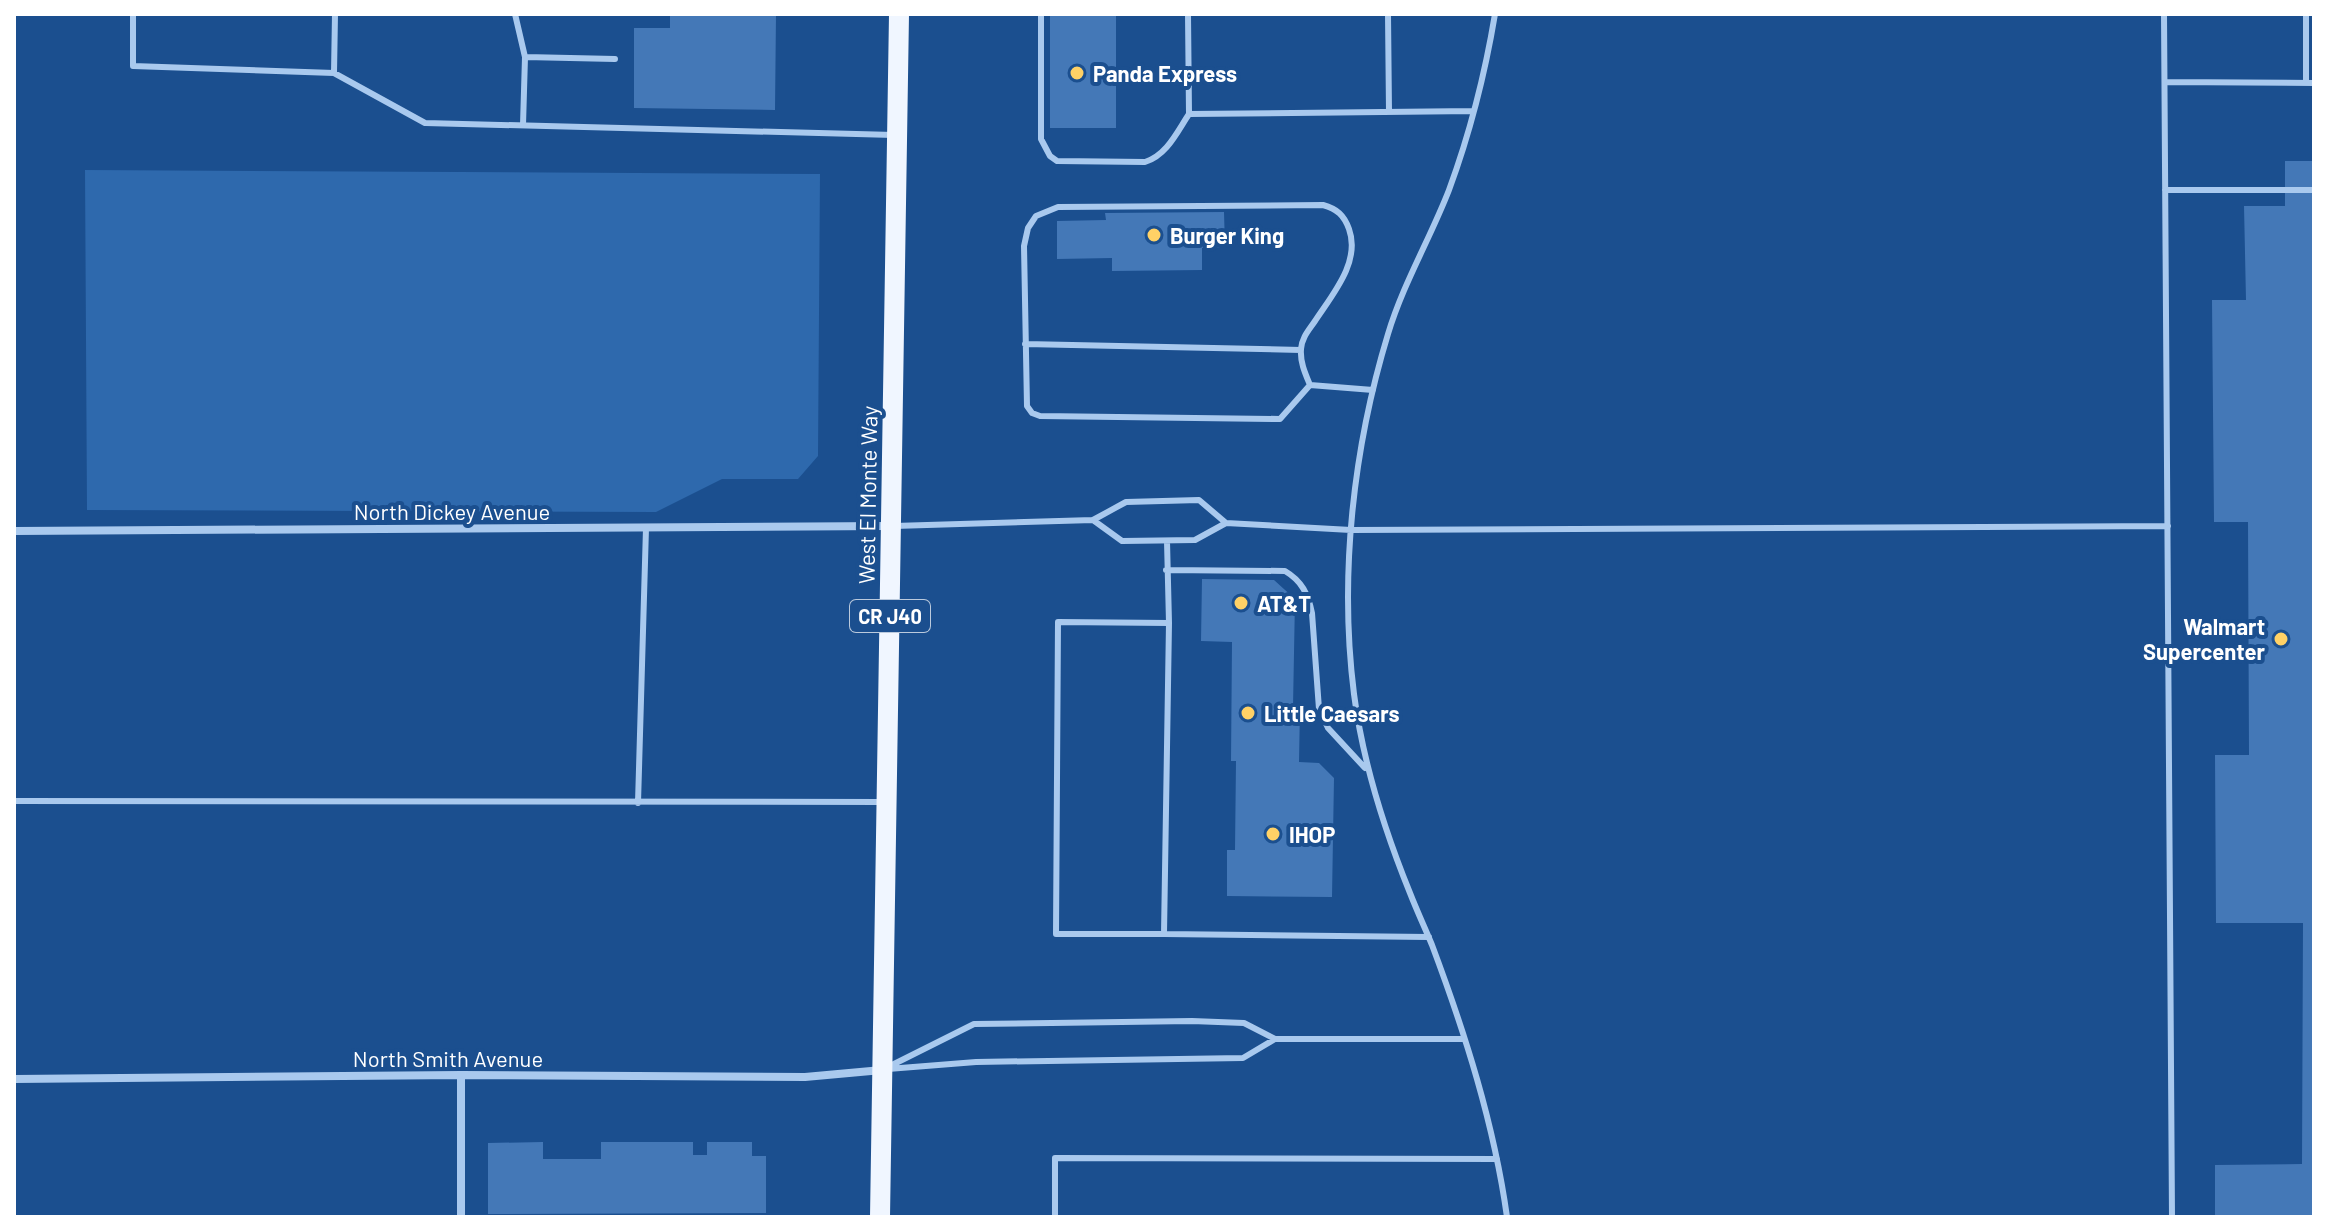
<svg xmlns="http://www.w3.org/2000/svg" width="2328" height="1231" font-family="Barlow,sans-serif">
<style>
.green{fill:#2e69ad}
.building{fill:#4478b7}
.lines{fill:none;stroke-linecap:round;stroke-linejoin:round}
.service{stroke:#a9c9ee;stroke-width:6}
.minor{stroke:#a9c9ee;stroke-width:8}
.primary{stroke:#f0f6ff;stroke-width:20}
.poi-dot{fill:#ffd166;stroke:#1b4f8f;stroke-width:3}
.labels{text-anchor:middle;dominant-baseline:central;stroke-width:8;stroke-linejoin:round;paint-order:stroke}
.shield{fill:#1b4f8f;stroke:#bbcadd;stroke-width:2}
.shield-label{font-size:20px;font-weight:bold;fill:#fff}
.poi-label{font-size:22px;font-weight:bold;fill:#fff;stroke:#1b4f8f;text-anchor:start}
.street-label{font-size:22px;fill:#fff;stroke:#1b4f8f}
</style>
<rect width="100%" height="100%" fill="#1b4f8f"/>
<path class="green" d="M85,170l735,4 -2,282 -20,23h-76l-66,33 -569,-2z"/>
<path class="building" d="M670,14h106l-1,96 -141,-2v-80h36z
M1050,14h66v114h-66z
M2285,161h29v1056h-99v-52l87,-1 1,-241h-87l-1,-168h34l-1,-233h-34l-2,-222h34l-2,-94h41z
M1224,212l1,35 -23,1v22l-90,1v-13l-55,1v-38l49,-1 -1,-7z
M1202,579l72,1 21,19 -2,108h7l-1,55 20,1 15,15 -2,119 -105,-1v-46h8l1,-89h-5l1,-119 -31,-1z
M543,1142v17h58v-17h92v13h14v-13h45v14h14v57l-278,1v-71z"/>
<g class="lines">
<path class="service" d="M133,14v52l201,7 91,50 469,12
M515,14l10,43
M1041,14v125l9,17 7,5 88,1c22,-7 32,-30 44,-48
M1188,14l1,100 285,-3
M1388,14l1,98
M1495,14c-10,60 -25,119 -46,176 -19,49 -46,94 -61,144 -35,115 -49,242 -34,360 9,70 30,135 56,199 7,18 15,35 22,52 33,88 62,179 75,272
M2164,14c5,401 3,802 8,1203
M2306,14v69
M334,73l1,-59
M2165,82l149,1
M523,125l2,-68 90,2
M2165,190h149
M1025,344l276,6
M1310,385c-5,-12 -10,-23 -9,-36 1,-12 8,-19 14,-28 17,-26 46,-59 34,-92 -5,-14 -12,-20 -26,-24l-265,2 -22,9 -8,12 -4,18 3,160 5,7 8,3 240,3 30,-34 63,5
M1093,520l29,21 73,-1 31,-17 125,7 817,-4
M894,526l199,-6 33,-18 73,-2 27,23
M1167,541l2,82 -5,311 265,3
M1166,570l119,1c17,10 23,23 27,42l7,96 9,19 37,40
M14,801l868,1
M638,803l8,-275
M1164,934h-108l2,-312 111,1
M886,1068l88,-44 218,-3 52,2 31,16h189
M888,1069l88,-7 267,-4 32,-19
M1055,1217v-59l442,1"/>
<path class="minor" d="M14,531l875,-5
M461,1075v142
M14,1079l447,-4 344,2 77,-7"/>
<path class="primary" d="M880,1217l19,-1203"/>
</g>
<g class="poi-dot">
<circle cx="1077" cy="73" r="8"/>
<circle cx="1154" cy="235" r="8"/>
<circle cx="1241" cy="603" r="8"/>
<circle cx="2281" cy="639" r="8"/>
<circle cx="1248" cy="713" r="8"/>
<circle cx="1273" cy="834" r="8"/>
</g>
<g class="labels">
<rect class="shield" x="850" y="600" width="80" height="32" rx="6"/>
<g class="shield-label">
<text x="890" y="616">CR J40</text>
</g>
<g class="poi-label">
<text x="1093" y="73">Panda Express</text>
<text x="1170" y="235">Burger King</text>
<text x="1257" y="603">AT&amp;T</text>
<text x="2265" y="626" text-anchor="end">Walmart<tspan x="2265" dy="25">Supercenter</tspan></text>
<text x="1264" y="713">Little Caesars</text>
<text x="1289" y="834">IHOP</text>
</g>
<g class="street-label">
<text transform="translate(867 495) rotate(-89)">West El Monte Way</text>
<text x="452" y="511">North Dickey Avenue</text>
<text x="448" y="1058">North Smith Avenue</text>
</g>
</g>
<rect width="2328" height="1231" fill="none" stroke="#ffffff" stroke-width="32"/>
</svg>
